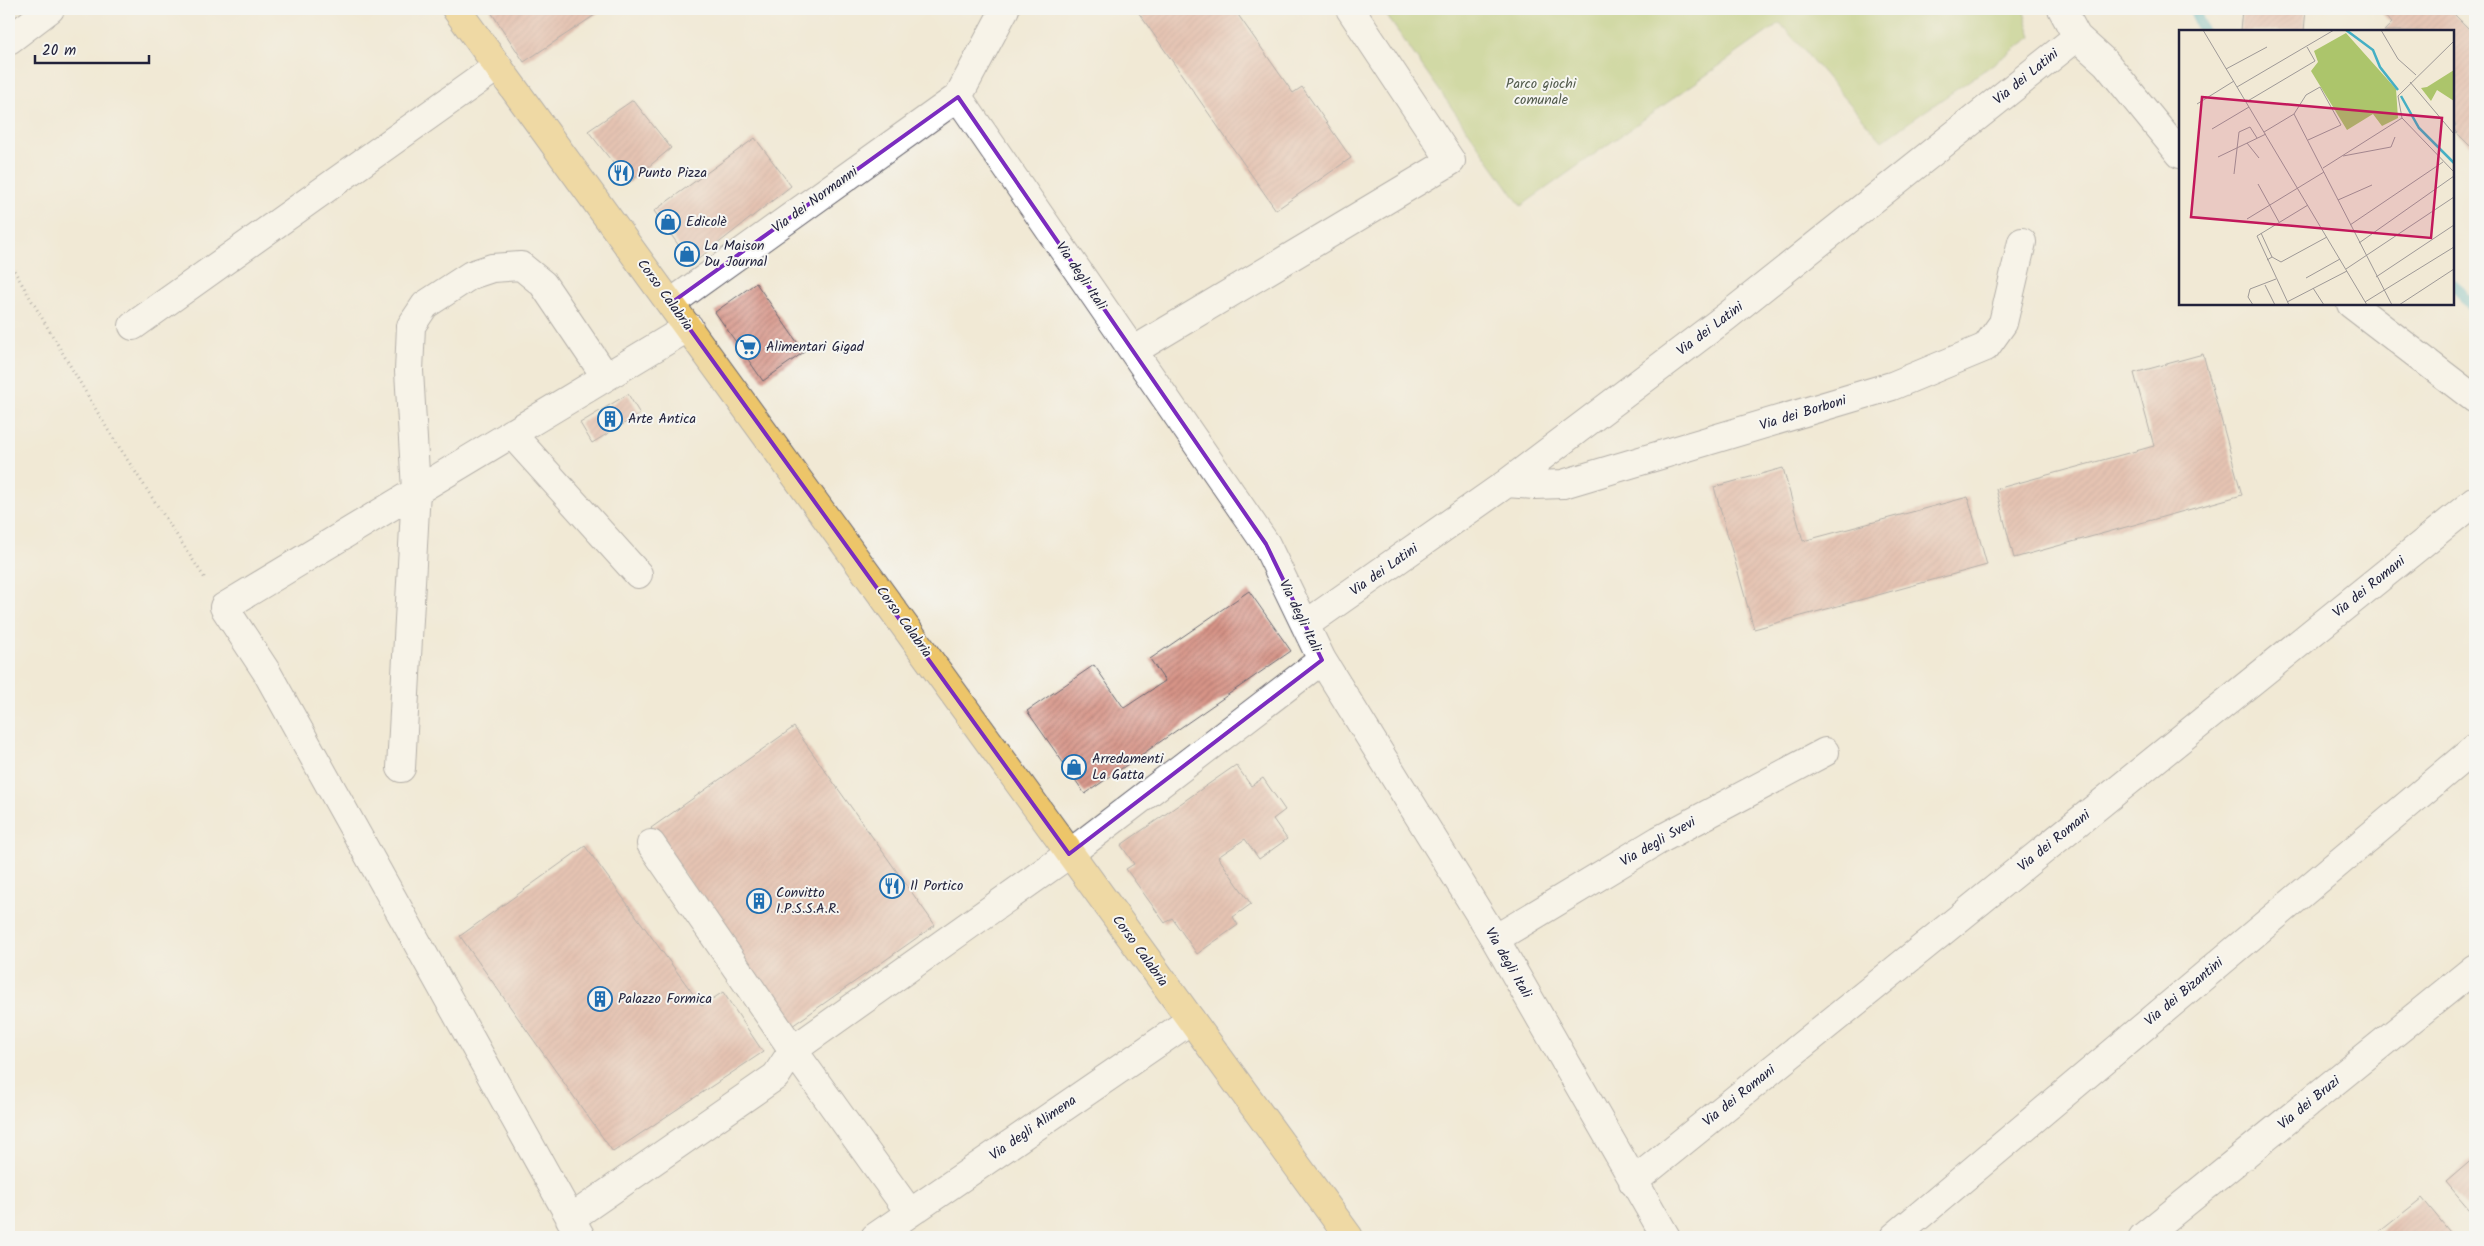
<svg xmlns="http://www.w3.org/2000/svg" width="2484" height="1246" font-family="Kalam,sans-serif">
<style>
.green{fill:#acc56b;stroke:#677453}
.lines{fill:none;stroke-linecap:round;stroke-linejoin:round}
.stream{stroke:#45afc4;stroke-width:11}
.building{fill:url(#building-hatch)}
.minor-casing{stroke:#6a6871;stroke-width:30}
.major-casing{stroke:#6a6871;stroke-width:30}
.path{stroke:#6a6871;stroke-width:3;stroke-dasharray:1 4;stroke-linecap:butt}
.minor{stroke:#fff;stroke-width:28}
.major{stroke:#edc569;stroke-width:28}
.marked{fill:none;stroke:#7b2cbf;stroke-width:4;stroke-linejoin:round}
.labels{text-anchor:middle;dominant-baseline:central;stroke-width:4;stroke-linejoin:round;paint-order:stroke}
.street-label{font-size:14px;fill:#22223b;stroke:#f6f6f2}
.park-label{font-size:14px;fill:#525b4c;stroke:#f6f6f2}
.poi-label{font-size:14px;fill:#22223b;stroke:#f6f6f2;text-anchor:start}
.inset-river{fill:none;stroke:#45afc4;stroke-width:2.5}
.inset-road{fill:none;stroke:#9e9997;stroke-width:1}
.view{fill:#c2185b;fill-opacity:0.15;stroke:#c2185b;stroke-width:2.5}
.inset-edge{fill:none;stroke:#22223b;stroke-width:2.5}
</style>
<defs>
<pattern id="building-hatch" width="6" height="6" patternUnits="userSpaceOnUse" patternTransform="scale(1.25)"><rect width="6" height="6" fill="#d79487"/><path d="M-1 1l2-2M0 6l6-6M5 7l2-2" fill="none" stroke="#ae7870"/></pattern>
</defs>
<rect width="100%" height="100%" fill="#f6f6f2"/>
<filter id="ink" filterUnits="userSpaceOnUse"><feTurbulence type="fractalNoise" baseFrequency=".02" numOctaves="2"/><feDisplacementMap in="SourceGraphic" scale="10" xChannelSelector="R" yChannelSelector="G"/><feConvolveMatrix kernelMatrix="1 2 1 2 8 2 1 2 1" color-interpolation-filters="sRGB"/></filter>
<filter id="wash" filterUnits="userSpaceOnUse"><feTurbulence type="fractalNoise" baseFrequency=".0096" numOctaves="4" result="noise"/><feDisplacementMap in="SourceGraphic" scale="20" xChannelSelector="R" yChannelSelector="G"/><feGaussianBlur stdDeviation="1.12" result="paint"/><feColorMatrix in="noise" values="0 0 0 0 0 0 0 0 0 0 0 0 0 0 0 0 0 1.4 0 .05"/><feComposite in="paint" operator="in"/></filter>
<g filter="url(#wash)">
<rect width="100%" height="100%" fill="#f1e9d5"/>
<path class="green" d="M1382,9h641l9,28 -150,104 -102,-118 -259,183z"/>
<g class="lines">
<path class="stream" d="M2194,9l9,22
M2453,284l22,26"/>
</g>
<g id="blocks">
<path class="building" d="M489,9h111l1,2 -77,51z
M1136,9h98l59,84 9,-6 49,71 -75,52z
M2242,9h64l-2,22h-64z
M2387,9h62l26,26v116l-22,-22 3,-4 -3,-4v-90h-69l8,-8 -10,-9z
M633,100l38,48 -42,35 -41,-52z
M755,138l36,48 -99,78 -38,-53z
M756,283l48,69 -41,29 -48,-69z
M2203,354l39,141 -228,63 -18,-69 158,-43 -20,-73z
M628,394l12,20 -48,29 -12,-20z
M1783,468l20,73 165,-44 19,68 -233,64 -40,-142z
M1249,591l42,60 -206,143 -58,-83 67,-46 30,43 41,-27 -15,-22z
M794,727l141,198 -143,101 -141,-198z
M1236,765l15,21 12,-8 22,32 -12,9 14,20 -28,20 -14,-20 -27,18 33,47 -18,13 5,8 -41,29 -25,-36 -7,5 -39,-54 8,-5 -13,-19z
M585,846l117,160 21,-14 40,60 -150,100 -153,-216z
M2475,1157v59l-29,-34z
M2422,1198l32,39h-81z"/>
</g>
</g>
<g filter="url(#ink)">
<use href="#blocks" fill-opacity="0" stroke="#6a6871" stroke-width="1"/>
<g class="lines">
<defs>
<path id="minor" d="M1005,9l-47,88 308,447 56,116 173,279 171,298
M2077,37l29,26 74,91
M9,40l41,-31
M671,303l287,-206
M2351,304l124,95
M133,326l365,-260
M1133,351l318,-190 -101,-152
M511,433l127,141
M1507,483l27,2 29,-1 329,-98 94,-39 17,-24 19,-81
M1305,625l202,-142 219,-166 351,-280 -15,-28
M401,768l15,-278 -7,-119 2,-45 14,-21 46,-30 21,-7 29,-2 22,18 63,93
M651,844l142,206 117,163
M1495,939l164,-99 166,-88
M1633,1182l842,-681
M570,1219l206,-143 17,-26 276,-196 253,-194
M581,1237l-315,-566 -42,-64 465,-280
M875,1237l316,-217
M1894,1237l581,-489
M2143,1237l332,-269"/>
<path id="major" d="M456,9l893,1228"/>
</defs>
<use href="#minor" class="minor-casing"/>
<use href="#major" class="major-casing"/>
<path class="path" d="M9,262l99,168 98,150"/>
<use href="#minor" class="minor"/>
<use href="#major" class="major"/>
</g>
</g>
<path d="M0 0H2484V1246H0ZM958,97l308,447 56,116 -253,194 -398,-551z" fill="#f1e9d5" fill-opacity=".55" fill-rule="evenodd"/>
<path class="marked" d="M958,97l308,447 56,116 -253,194 -398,-551z"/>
<defs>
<symbol id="restaurant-ring" viewBox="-11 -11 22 22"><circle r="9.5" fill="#f6f6f2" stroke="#1f6fb2" stroke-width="1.5"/><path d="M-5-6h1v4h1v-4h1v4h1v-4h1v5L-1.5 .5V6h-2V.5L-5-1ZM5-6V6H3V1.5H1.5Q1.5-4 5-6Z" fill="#1f6fb2"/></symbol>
<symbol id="shop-ring" viewBox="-11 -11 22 22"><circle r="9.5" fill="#f6f6f2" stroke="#1f6fb2" stroke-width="1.5"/><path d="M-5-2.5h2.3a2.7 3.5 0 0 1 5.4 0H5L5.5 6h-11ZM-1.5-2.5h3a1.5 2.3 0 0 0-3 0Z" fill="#1f6fb2"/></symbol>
<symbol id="supermarket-ring" viewBox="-11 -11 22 22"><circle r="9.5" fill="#f6f6f2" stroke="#1f6fb2" stroke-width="1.5"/><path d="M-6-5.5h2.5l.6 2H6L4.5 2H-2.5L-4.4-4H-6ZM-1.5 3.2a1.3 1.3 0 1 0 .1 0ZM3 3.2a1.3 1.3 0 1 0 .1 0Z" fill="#1f6fb2"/></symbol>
<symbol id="building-ring" viewBox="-11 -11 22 22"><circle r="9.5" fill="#f6f6f2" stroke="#1f6fb2" stroke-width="1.5"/><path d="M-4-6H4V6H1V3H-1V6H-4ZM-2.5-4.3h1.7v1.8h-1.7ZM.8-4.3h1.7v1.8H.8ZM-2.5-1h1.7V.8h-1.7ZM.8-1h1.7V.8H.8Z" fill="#1f6fb2"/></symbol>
</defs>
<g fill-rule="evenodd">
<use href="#restaurant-ring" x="607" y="159" width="28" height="28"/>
<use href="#shop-ring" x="654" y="208" width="28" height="28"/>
<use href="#shop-ring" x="673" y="240" width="28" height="28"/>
<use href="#supermarket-ring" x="734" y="333" width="28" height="28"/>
<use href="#building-ring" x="596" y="405" width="28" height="28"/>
<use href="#shop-ring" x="1060" y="753" width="28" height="28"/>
<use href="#restaurant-ring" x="878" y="872" width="28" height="28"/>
<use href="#building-ring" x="745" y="887" width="28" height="28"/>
<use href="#building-ring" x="586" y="985" width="28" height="28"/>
</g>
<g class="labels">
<g class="street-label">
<text transform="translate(2026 77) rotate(-39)">Via dei Latini</text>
<text transform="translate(815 200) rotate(-36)">Via dei Normanni</text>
<text transform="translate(1081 276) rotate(56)">Via degli Itali</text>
<text transform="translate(665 295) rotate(54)">Corso Calabria</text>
<text transform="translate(1710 329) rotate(-37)">Via dei Latini</text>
<text transform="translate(1803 413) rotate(-17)">Via dei Borboni</text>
<text transform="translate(1384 570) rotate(-35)">Via dei Latini</text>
<text transform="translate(2369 587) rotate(-39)">Via dei Romani</text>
<text transform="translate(1300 616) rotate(64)">Via degli Itali</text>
<text transform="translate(904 622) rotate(54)">Corso Calabria</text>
<text transform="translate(2054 841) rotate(-39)">Via dei Romani</text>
<text transform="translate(1658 842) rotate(-30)">Via degli Svevi</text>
<text transform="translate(1140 951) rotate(54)">Corso Calabria</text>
<text transform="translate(1508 963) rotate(60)">Via degli Itali</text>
<text transform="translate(2184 992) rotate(-40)">Via dei Bizantini</text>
<text transform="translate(1739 1096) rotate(-39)">Via dei Romani</text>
<text transform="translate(2309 1103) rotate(-39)">Via dei Bruzi</text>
<text transform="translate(1033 1128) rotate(-35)">Via degli Alimena</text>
</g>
<g class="park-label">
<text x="1541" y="84">Parco giochi<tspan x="1541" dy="16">comunale</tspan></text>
</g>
<g class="poi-label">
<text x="638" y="173">Punto Pizza</text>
<text x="686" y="222">Edicolè</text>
<text x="704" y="246">La Maison<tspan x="704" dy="16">Du Journal</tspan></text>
<text x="766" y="347">Alimentari Gigad</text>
<text x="628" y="419">Arte Antica</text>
<text x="1092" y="759">Arredamenti<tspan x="1092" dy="16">La Gatta</tspan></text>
<text x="910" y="886">Il Portico</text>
<text x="776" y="893">Convitto<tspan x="776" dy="16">I.P.S.S.A.R.</tspan></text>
<text x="618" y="999">Palazzo Formica</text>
</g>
</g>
<g transform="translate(2179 30)">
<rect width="275" height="275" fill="#f1e9d5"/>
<path d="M167,3l50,56 2,29 -16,8 -9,-12 -26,16 -36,-59 7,-9 -4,-11zM275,40v31l-17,-11 -6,11 -10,-13 6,-1z" fill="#acc56b"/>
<path class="inset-river" d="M167,0l27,20 7,17 18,23M222,66l18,32 35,35"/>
<path class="inset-road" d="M24,0l164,275M202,0l17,29 18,16M47,39l41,-22M231,52l44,52M58,57l97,-57M67,72l69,-41 -8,-14M18,74l37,-23M223,88l52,54M33,99l37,-22M85,102l30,-18M129,110l33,-15 -21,-38 -14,8 -12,19 98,191M68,113l12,15M164,126l48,-9 4,-10M39,127l48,-23M144,138l79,-50 -4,-22 56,-55M55,144l5,-42 11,-5 7,11M79,154l21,38M159,170l34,-15M68,189l77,-47M171,195l93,-63M82,203l11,24M180,213l95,-67M88,230l5,-3 9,5 46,-25M167,239l108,-72M197,247l78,-52M127,248l34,-19M86,255l10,20M134,258l11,17M108,272l60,-31M186,272l89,-55M74,275l-5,-8 2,-8 26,-10M110,275l-32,-69 51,-31M220,275l55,-36"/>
<path class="view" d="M23,67l240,21 -11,120 -240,-21z"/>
<rect width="275" height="275" class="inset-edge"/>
</g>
<rect width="2484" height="1246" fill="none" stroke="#f6f6f2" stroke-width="30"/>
<path d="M35 55v8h114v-8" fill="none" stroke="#22223b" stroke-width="2.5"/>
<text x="42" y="55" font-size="15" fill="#22223b" stroke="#f6f6f2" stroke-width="4" paint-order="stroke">20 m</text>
</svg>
